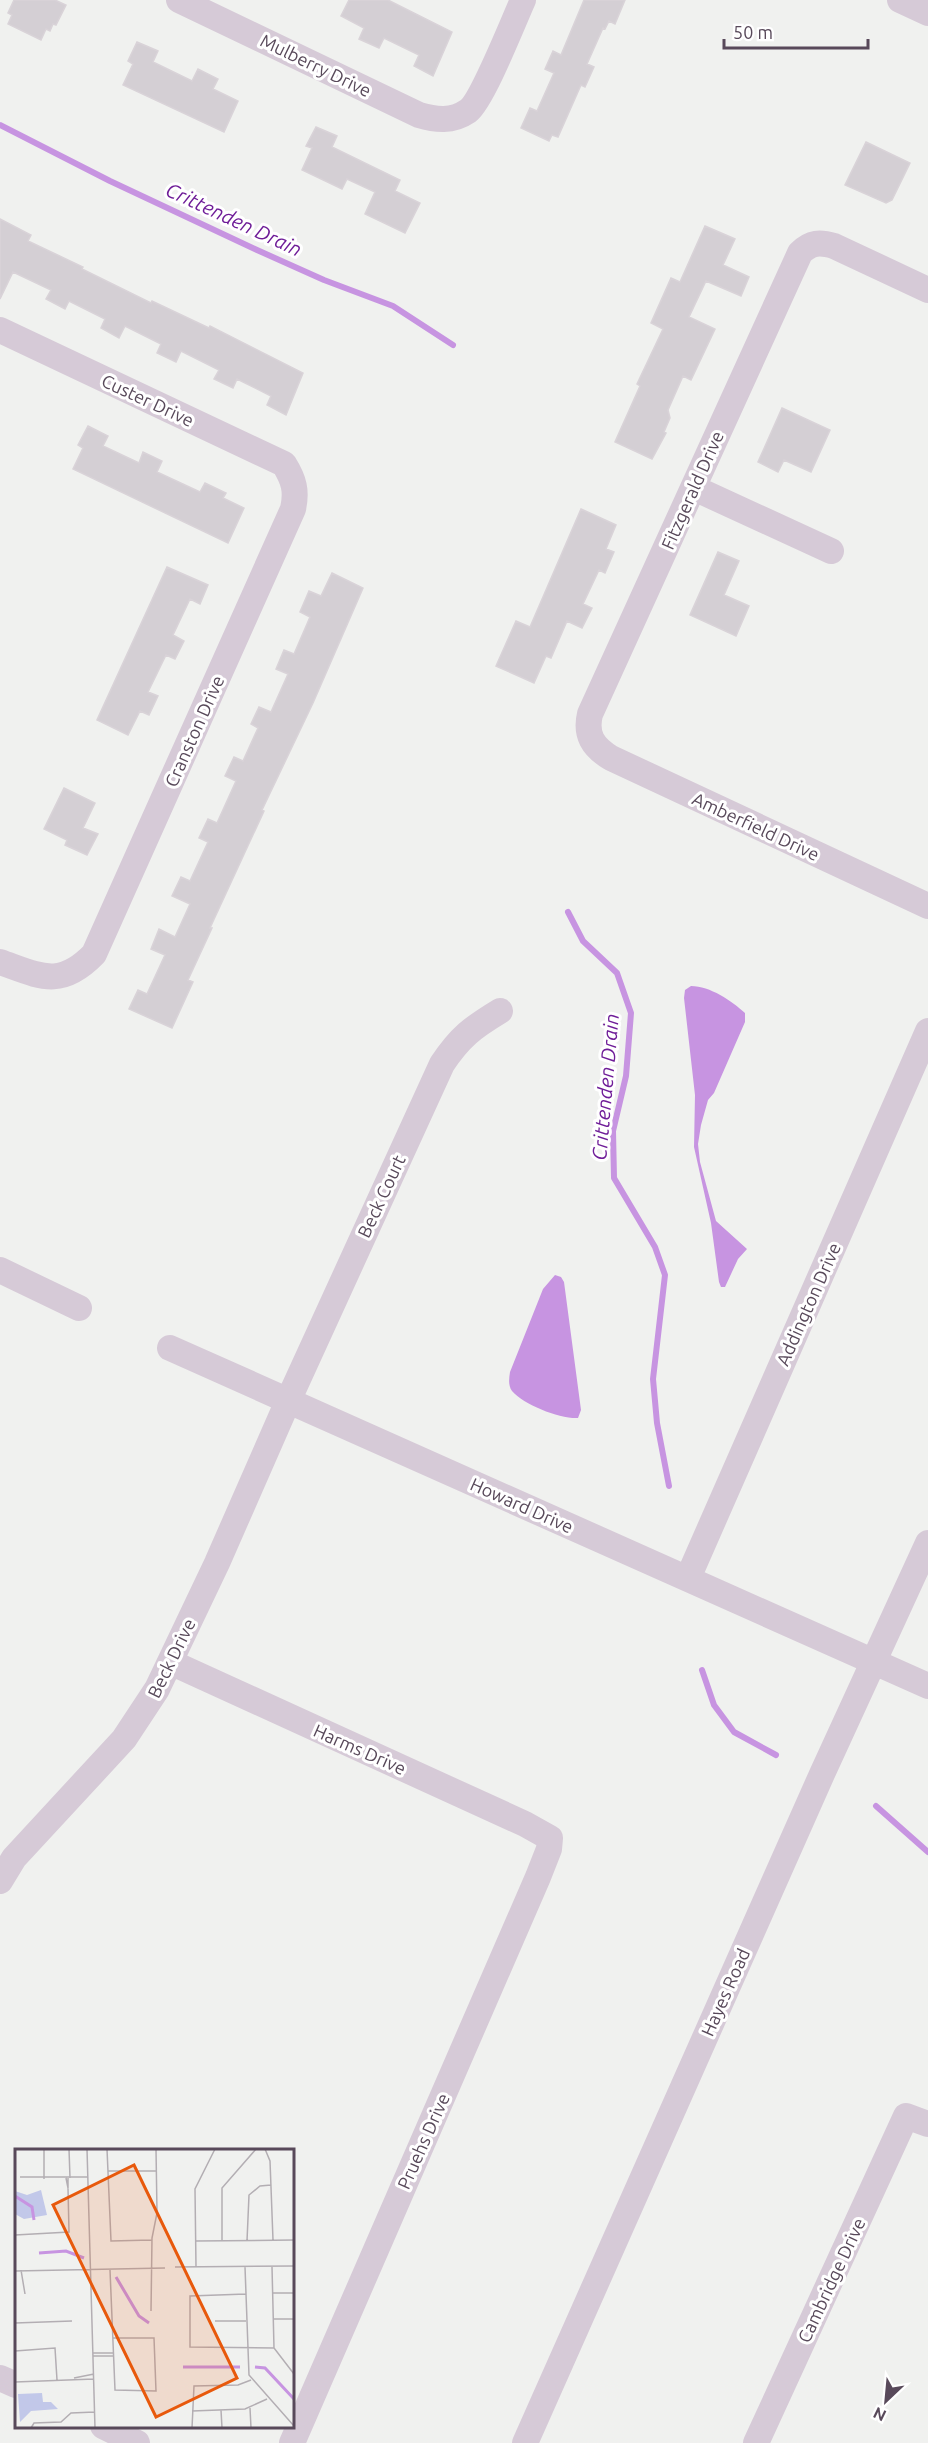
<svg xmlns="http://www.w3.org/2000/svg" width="928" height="2443" font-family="Ubuntu,sans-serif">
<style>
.water{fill:#c794e1}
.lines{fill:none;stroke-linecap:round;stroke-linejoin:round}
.stream{stroke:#c794e1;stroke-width:6}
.building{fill:#d4cfd4;stroke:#d9d3d8;stroke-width:1.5}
.minor{stroke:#d6cad7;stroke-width:26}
.labels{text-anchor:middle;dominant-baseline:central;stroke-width:6;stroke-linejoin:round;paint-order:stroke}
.street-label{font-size:18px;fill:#58495a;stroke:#fff}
.water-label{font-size:20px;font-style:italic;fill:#6f1d98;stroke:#fff}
.inset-river{fill:none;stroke:#c794e1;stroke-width:3}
.inset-road{fill:none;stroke:#b3aeb3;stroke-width:1.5}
.view{fill:#e8590c;fill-opacity:0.15;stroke:#e8590c;stroke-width:3}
.inset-edge{fill:none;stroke:#58495a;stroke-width:3}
</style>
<rect width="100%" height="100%" fill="#f0f1ef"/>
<path class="water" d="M691,986c19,0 41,15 54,27v9l-31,71 -6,7 -7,25 -3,19 2,18 16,59 31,28 -9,10 -13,28h-4l-2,-5 -8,-59 -17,-76 1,-52 -11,-97 1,-8z
M555,1275l6,2 3,5 17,128 -3,8c-18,1 -54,-13 -66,-27 -4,-6 -3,-12 -2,-19l33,-83z"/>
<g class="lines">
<path class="stream" d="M0,125l110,56 147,69 67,30 69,26 60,39
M568,912l15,29 34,32 14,40 -5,63 -13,55 1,47 41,69 10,28 -12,104 4,44 12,63
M702,1670l12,35 20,27 42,23
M876,1806l52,46"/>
</g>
<path class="building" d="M14,0h41l11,5 -10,20 -3,-1 -3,7 -4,-2 -5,11 -33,-16 4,-9 -4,-2z
M349,0h39l64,32 -19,44 -19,-10 5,-11 -35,-17 -5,10 -20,-9 5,-11 -23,-12z
M584,0h41l-10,24 -6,-3 -4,8 -2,-1 -16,36 7,3 -9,20 -4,-2 -23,52 -6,-2 -3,6 -28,-13 9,-20 7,3 17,-38 -9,-4 8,-18 8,4z
M137,42l21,9 -5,11 39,19 6,-12 20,10 -5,10 25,12 -14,31 -101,-47 10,-21 -5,-3z
M316,127l21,9 -5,11 68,33 -5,11 25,12 -15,30 -40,-19 10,-22 -28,-13 -5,10 -40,-19 10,-22 -6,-2z
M866,142l44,21 -18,37 -6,3 -41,-18z
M0,219l31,16 -3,6 55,26 -1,2 69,34 1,-2 57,27 1,-2 93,47 -17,42 -19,-10 4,-9 -34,-17 -4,9 -19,-9 5,-9 -38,-19 -5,11 -19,-9 4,-9 -36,-18 -6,12 -18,-10 4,-9 -36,-18 -4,8 -19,-10 5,-9 -38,-18 -13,27z
M705,226l30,13 -12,26 26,12 -8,19 -35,-15 -17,36 26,12 -24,51 -8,-4 -15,34 2,8 -6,14 2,1 -14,26 -37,-17 25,-56 -3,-2 26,-55 -12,-6 20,-45 9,4z
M782,408l48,22 -19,42 -27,-12 -6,12 -20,-10z
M88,426l20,10 -5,10 36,17 4,-11 19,9 -5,11 43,20 5,-9 21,10 -3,5 21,10 -16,35 -155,-74 10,-21 -5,-3z
M581,509l35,16 -10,24 8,3 -9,21 -6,-3 -16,34 9,4 -10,20 -15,-7 -16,37 -5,-2 -12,27 -38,-17 20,-45 14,6z
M718,552l21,9 -15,34 25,11 -13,30 -46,-21z
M167,567l41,18 -8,19 -10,-5 -17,36 11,6 -9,18 -9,-4 -18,37 10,4 -9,19 -9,-4 -12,24 -31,-15z
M332,573l31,15 -50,115 -51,107 2,1 -54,117h2l-24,52 5,2 -21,46 -43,-19 9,-19 9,4 18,-39 -14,-6 8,-20 16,8 15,-33 -18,-8 9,-19 9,4 18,-39 -9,-4 9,-19 9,4 19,-42 -11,-5 9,-19 9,4 15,-33 -7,-4 8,-17 12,5 17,-38 -12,-5 8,-19 10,4 16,-37 -10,-5 9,-21 12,5z
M64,788l31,15 -12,25 15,6 -11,21 -22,-10 2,-5 -23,-11z"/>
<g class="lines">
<path class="minor" d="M179,0l240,115c17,5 33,7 49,-4 14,-10 46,-91 55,-111
M900,0l28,13
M928,290l-94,-44c-14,-4 -23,-4 -34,7l-210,461c-5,21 3,33 21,44l317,148
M0,330l284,134c10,16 13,27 9,45l-199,445c-34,35 -54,22 -94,8
M694,488l137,63
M0,1270l79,38
M170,1348l758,338
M688,1578l240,-547
M170,1662l355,162 25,14 -1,11 -11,28 -246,566
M0,1881l14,-23 110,-119 33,-50 60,-126 71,-162 154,-337c18,-27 30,-36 58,-53
M0,2378l16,7
M103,2426l34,17
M525,2443l297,-669 106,-231
M756,2443l150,-327 22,8"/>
</g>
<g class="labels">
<g class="street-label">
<text transform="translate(316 65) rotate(26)">Mulberry Drive</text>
<text transform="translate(148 400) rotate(25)">Custer Drive</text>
<text transform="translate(692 490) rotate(-66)">Fitzgerald Drive</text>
<text transform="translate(194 731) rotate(-66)">Cranston Drive</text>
<text transform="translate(756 826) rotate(25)">Amberfield Drive</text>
<text transform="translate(381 1196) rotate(-65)">Beck Court</text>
<text transform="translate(808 1304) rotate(-66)">Addington Drive</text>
<text transform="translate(522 1505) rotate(24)">Howard Drive</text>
<text transform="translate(171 1658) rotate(-64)">Beck Drive</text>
<text transform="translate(360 1749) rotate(24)">Harms Drive</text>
<text transform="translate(725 1992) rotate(-66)">Hayes Road</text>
<text transform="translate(423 2141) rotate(-66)">Pruehs Drive</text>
<text transform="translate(831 2280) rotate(-65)">Cambridge Drive</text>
</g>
<g class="water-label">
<text transform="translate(234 219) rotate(25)">Crittenden Drain</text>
<text transform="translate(605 1087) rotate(-85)">Crittenden Drain</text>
</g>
</g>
<g transform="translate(15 2149)">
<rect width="279" height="279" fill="#f0f1ef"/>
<path d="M26,41l6,25 -23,4 -9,-5v-23l12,4zM27,244l1,9h8l7,7 -27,2 -11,11 -2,-28z" fill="#c2c8e9"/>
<path class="inset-river" d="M0,47l17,11 2,13M24,104l27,-2 18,7M101,128l23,39 10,7M168,218h57M240,218l10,1 29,31"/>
<path class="inset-road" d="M29,0v30M54,0l1,29M72,0l8,279M92,0l4,92 41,-1M250,0l5,12 3,79M93,22h49M5,28h68M51,29l2,10v-10M0,86l54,-3 -1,-44M207,91v-52l34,-39M180,92l99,-1M232,92l2,-46 11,-9 11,-1M160,118l119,-1M181,118l-1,-78 20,-40M230,118l4,108 45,51M257,118l2,81 20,26M6,121l4,24M95,121l5,120 41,1 -2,-53h-41M0,122l150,-3M257,144h22M231,145l-56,2v51l84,1M136,162l1,-73 5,-25 -1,-64M258,170h21M200,172h31M0,174l57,-2M0,202l40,-3 2,32M78,204h20M78,207h20M59,229l20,-4M0,233l79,-3M235,259l1,20M206,261l1,18M177,262l53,-2 22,-10M16,279l3,-5 27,-1 10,-9 24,-1M177,279l2,-42 44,-1 13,-5"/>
<path class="view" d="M119,16l103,213 -81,39 -103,-212z"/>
<rect width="279" height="279" class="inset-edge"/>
</g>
<g transform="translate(886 2401) rotate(206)" stroke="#ffffff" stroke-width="4.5" paint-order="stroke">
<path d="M0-4.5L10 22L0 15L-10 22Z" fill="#58495a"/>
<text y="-9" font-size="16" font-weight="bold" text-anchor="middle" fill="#58495a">N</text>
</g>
<path d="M724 39v9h144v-9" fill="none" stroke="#58495a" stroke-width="3"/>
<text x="733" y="39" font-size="18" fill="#58495a" stroke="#ffffff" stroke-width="4.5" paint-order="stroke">50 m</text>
</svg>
